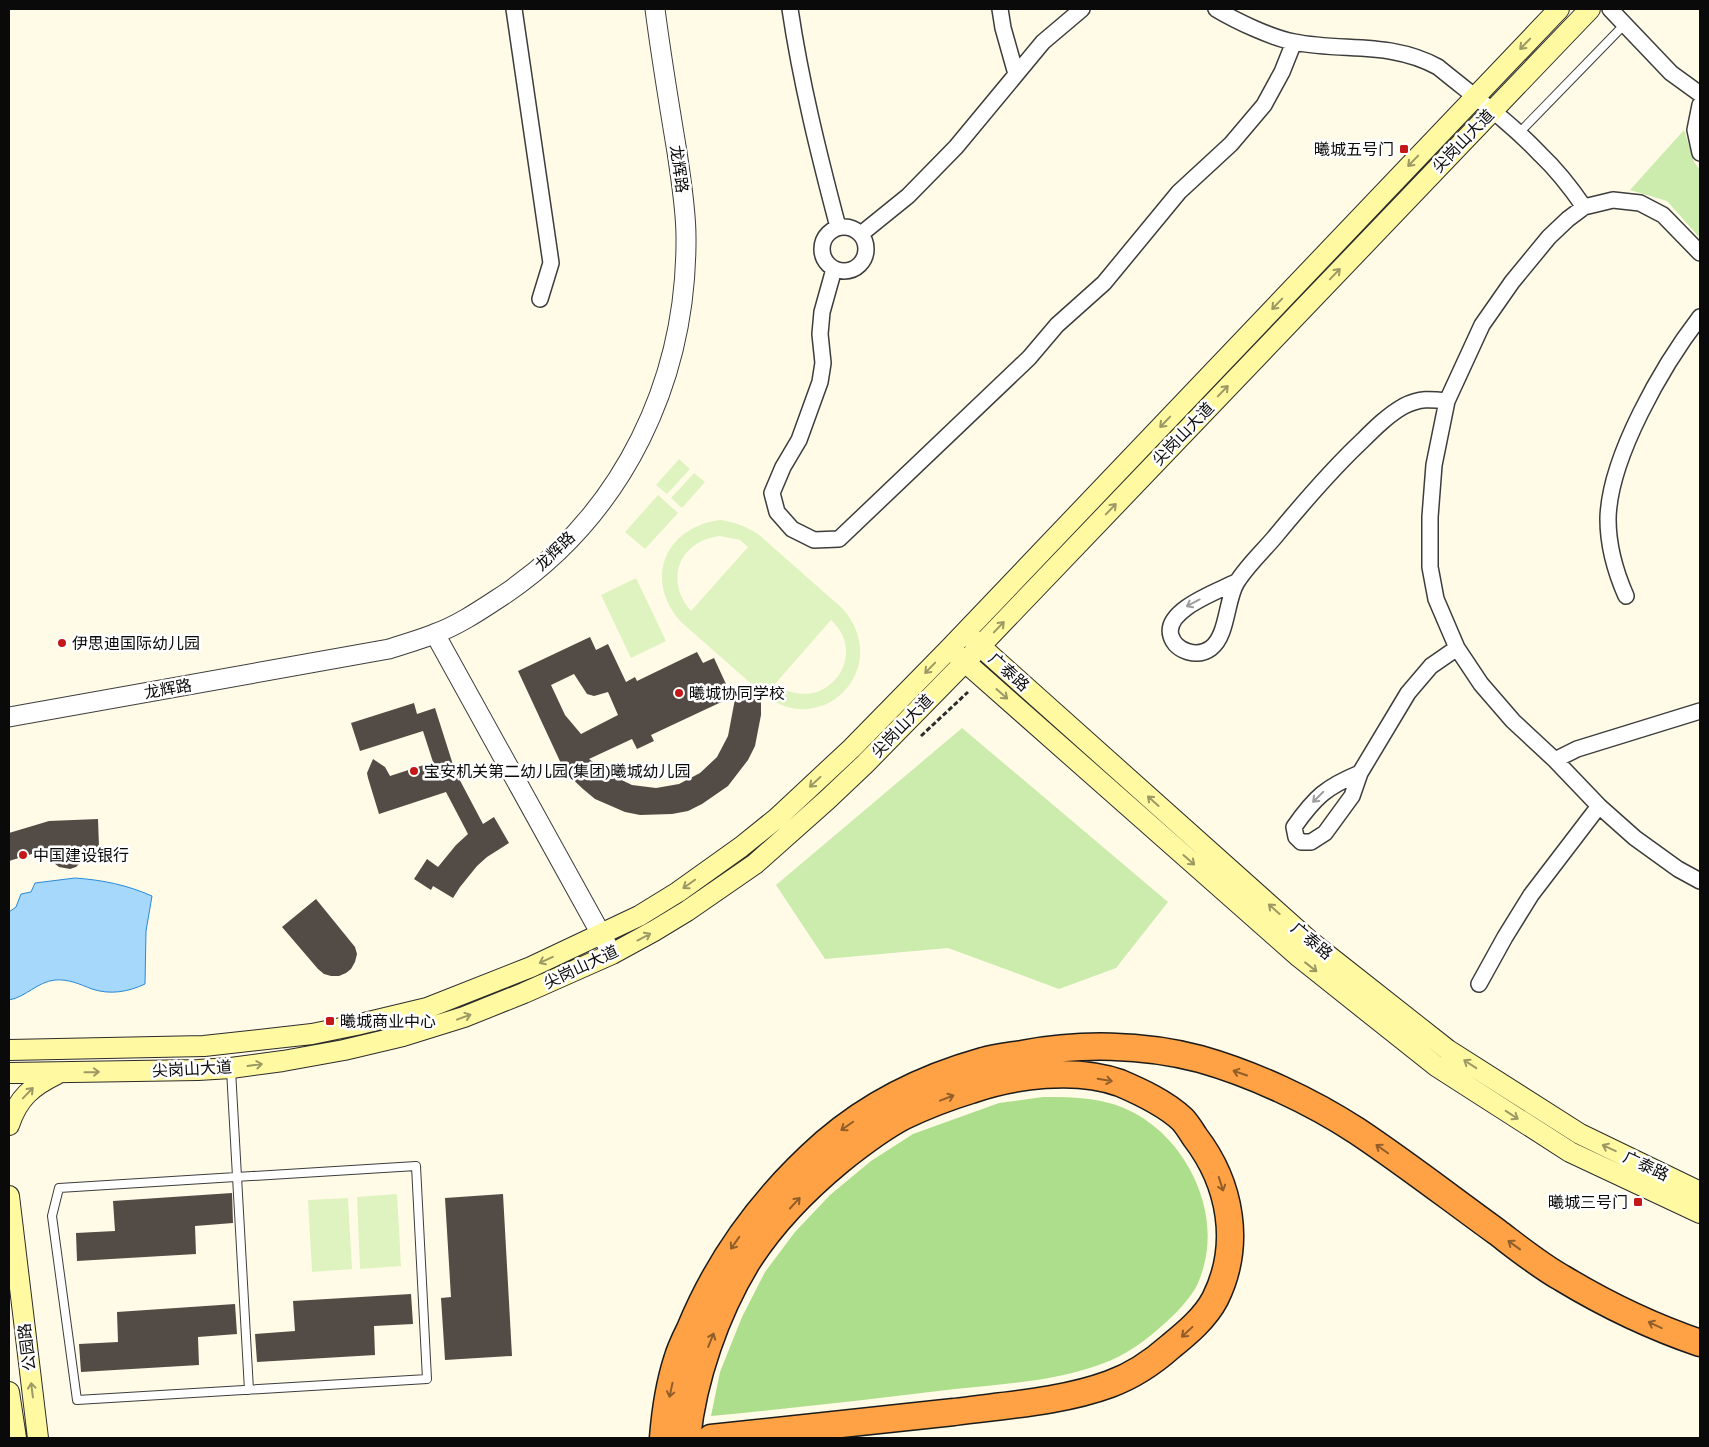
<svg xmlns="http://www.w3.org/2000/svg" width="1709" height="1447" font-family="'Roboto Serif','Noto Sans SC',serif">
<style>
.green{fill:#cbecad}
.forest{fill:#adde8b}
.pitch{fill:#dff3c0;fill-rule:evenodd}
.water{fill:#a6d8fc;stroke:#278ad9}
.building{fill:#534b45;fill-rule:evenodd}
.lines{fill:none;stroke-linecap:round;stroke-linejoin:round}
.service-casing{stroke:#3d3d3d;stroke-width:10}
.minor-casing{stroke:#3d3d3d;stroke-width:18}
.tertiary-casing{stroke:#3d3d3d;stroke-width:21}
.secondary-casing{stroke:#2c2c2c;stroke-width:22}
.motorway-casing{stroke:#1b1b1b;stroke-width:29}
.path{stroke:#2c2c2c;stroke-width:3;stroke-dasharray:5 2.5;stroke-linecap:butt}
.service{stroke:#fff;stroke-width:8}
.minor{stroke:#fff;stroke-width:15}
.tertiary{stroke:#fff;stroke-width:19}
.secondary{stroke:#fff9a2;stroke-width:20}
.motorway{stroke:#ffa245;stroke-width:26}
.oneway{stroke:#9d9965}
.oneway2{stroke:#9d9d9d}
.oneway3{stroke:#915e2a}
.poi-dot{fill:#c41718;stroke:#fff;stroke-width:2}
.labels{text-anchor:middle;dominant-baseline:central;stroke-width:5;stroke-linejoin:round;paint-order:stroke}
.street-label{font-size:16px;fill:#0a0a0a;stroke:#fff}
.poi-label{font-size:16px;fill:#0a0a0a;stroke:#fff;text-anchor:start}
</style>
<rect width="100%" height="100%" fill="#fffbe7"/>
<path class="green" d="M1684,130l10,32 6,8v68l-33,-37 -37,-11z
M962,728l206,174 -52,66 -57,21 -111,-41 -123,11 -49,-74z"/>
<path class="forest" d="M1043,1097c22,0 44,0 66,6 34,9 63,34 80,65 19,34 25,73 11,110 -2,5 -4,10 -7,14 -10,15 -23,27 -37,39 -15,13 -33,25 -52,32 -46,18 -100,21 -149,26 -81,10 -162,19 -244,27l9,-44 22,-55 23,-45 30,-40 35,-37 41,-34 42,-27 86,-31z"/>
<path class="pitch" d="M679,459l11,10 -23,25 -11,-9z
M694,473l11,9 -23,26 -11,-10z
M658,495l20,18 -33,36 -20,-17z
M720,520c15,2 25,6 38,14l84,74c51,56 -15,132 -77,88l-84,-74c-38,-42 -16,-95 39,-102zM720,536l20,4 8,7 -57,64c-27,-31 -12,-70 29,-75zM831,620c40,36 -7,98 -56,64z
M636,578l30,63 -35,17 -30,-63z
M397,1194l4,72 -41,3 -3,-72z
M348,1198l4,71 -40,3 -4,-72z"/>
<path class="water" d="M75,878c28,2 52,7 77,18l-6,35 -1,53c-17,8 -35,11 -53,5 -13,-5 -23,-10 -37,-9 -18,2 -29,17 -46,20v-88l7,-5 5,-13 10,-2 4,-9z"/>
<path class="building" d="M590,637l6,13 12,-6 18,38 9,-5 2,4 60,-29 6,11 11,-5 18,39 -81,38 3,6 -17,8 -5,-10 -43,20 22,16 21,10 24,3 23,-4 21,-11 17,-16 11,-21 7,-37h26v16l-6,31 -7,14 -20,26 -26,18 -14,7 -16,3 -32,1 -15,-3 -30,-13 -12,-10 -18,-17 -47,-101zM574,674l13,20 7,2 14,-4 10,23 -37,19 -16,-19 -14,-30z
M414,703l3,11 18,-6 20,63 28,53 11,-7 15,26 -22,14 -10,9 -17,21 -7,11 -20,-12 -2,4 -17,-11 13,-20 11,8 18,-22 12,-11 -22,-42 -67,22 -11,-36 -1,-5 6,-14 12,8 5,9 43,-14 -10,-31 -63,20 -9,-28z
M98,819l1,28h-13l-6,16 -4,4 -6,2 -11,-2 -5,-4 -6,-14 -39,12v-28l40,-12z
M316,899l39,48 2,7 -2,8 -4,7 -5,4 -7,3h-8l-7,-2 -6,-5 -36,-42z
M232,1193l1,30 -38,3 1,28 -119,7 -1,-28 39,-2 -2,-30z
M503,1194l9,162 -67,4 -4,-62 10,-1 -6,-99z
M411,1294l2,30 -39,2 1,29 -118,7 -2,-28 40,-3 -2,-30z
M235,1304l2,30 -39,3 1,28 -118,7 -2,-28 39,-2 -1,-30z"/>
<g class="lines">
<defs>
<path id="service" d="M1519,133l105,-108
M231,1070l18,320
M416,1166l11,213 -350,21 -25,-184 7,-28z"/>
<path id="minor" d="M514,9l37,254 -11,36
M790,9c11,74 29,146 48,218
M1000,9l3,19 13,46
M1216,9c20,12 56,29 78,33 50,10 97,-1 144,25 34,28 71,54 102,87 17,16 31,34 44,53
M1610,9l61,64 29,21
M1700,105l-5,25 5,23
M822 249a22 22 0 1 1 44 0a22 22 0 1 1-44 0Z
M861,234l47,-38 48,-49 87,-105 39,-33
M1700,253l-37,-38 -23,-12 -27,-3 -29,7 -16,12 -19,18 -37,45 -30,43 -35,76 -13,64 -4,52v50l6,32 21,49 24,36 32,37 42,39 44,46 36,32 43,31 22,12
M834,269l-12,43 -2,22 3,29 -3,19 -21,58 -16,27 -11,26 5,19 15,17 22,11 25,-1 190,-181 28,-33 47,-42 75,-91 52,-48 33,-39 18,-33 12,-30
M1236,582c-17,9 -73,28 -65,54 5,16 27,22 40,12 17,-13 15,-49 26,-66 10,-16 25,-30 37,-44 28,-34 57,-68 89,-98 12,-12 25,-25 41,-34 16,-8 26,-7 43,-5
M1626,596c-11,-25 -18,-50 -18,-77 1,-61 55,-154 92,-202
M1555,760l22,-11 123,-38
M1360,773c-34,14 -45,24 -66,54l2,10 5,5h10l14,-9 27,-37 8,-23 48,-80 23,-27 26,-18
M1479,984l26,-47 26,-42 68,-89"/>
<path id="tertiary" d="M435,634l177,320
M9,717l380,-68c15,-5 30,-9 45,-15 25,-9 48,-25 71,-40 119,-81 182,-214 181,-357 0,-28 -5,-57 -9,-85 -8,-48 -16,-96 -22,-143"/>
<path id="secondary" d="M971,638l340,304 137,108 132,84 120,58
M956,654l343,303 137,109 134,86 130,61
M9,1050l195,-4 108,-12 44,-9 71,-17 104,-41 108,-51 39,-24 63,-45 36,-29 75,-70 98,-100 609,-639
M9,1073l189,-3 33,-2 52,-7 61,-11 59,-14 61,-19 60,-24 88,-39 42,-23 33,-20 68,-47 72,-64 38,-36 100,-102 625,-653
M9,1125c9,-27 23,-39 48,-51
M9,1196l29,242
M9,1392l7,46"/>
<path id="motorway" d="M663,1438c2,-25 6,-53 14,-78 3,-11 8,-21 13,-31 30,-73 76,-134 135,-186 45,-39 101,-66 158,-82 13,-4 26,-5 39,-7 58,-11 121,-10 178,5 53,15 111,42 157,72 48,32 93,67 140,101 21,16 42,33 65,46 43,26 91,49 138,65
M687,1438c6,-59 29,-125 60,-176 24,-38 57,-72 92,-101 20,-16 42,-33 65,-45 21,-10 44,-19 67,-26 43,-15 105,-23 149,-7 21,9 45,20 62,36 5,5 9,12 13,18 36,47 47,108 20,162 -10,19 -28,34 -44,47 -18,16 -39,30 -61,38 -49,18 -104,21 -156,28 -81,9 -162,18 -243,26"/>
</defs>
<use href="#service" class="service-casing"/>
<use href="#minor" class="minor-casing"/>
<use href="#tertiary" class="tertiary-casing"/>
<use href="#secondary" class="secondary-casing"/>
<use href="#motorway" class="motorway-casing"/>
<path class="path" d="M921,736l47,-44"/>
<use href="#service" class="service"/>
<use href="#minor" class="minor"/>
<use href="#tertiary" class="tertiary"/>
<use href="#secondary" class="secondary"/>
<use href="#motorway" class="motorway"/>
</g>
<defs><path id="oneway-shaft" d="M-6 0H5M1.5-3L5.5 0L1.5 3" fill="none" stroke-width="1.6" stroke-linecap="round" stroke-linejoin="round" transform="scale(1.25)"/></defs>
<g class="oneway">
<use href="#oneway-shaft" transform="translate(1525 44) rotate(134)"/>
<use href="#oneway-shaft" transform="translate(1413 161) rotate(134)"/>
<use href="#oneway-shaft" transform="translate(1335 274) rotate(-46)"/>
<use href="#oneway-shaft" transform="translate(1277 304) rotate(134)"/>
<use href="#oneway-shaft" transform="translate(1223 391) rotate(-46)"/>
<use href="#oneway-shaft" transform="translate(1165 422) rotate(134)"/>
<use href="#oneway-shaft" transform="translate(1111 509) rotate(-46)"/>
<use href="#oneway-shaft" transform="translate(999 627) rotate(-46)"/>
<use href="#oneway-shaft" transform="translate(930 668) rotate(134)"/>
<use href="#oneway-shaft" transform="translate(1002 694) rotate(41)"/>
<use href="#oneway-shaft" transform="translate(815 782) rotate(137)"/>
<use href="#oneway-shaft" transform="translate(1153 801) rotate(-138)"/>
<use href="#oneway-shaft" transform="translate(1189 860) rotate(41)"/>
<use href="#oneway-shaft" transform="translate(689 884) rotate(145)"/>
<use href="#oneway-shaft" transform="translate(1274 909) rotate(-138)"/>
<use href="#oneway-shaft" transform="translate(644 937) rotate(-28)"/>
<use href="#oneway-shaft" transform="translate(546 960) rotate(155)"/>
<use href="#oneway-shaft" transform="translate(1311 967) rotate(38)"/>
<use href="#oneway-shaft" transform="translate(464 1017) rotate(-20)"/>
<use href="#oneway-shaft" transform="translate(1470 1064) rotate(-147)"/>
<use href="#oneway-shaft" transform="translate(255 1065) rotate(-8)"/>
<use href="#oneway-shaft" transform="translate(92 1072) rotate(-1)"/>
<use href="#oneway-shaft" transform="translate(28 1093) rotate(-46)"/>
<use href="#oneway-shaft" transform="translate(1512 1115) rotate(33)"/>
<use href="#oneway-shaft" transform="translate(1609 1148) rotate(-155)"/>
<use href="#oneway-shaft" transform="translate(32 1390) rotate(-97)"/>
</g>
<g class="oneway2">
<use href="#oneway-shaft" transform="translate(1193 603) rotate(152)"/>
<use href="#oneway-shaft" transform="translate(1318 797) rotate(135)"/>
</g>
<g class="oneway3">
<use href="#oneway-shaft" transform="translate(1240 1073) rotate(-161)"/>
<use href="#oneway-shaft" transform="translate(1105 1080) rotate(10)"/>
<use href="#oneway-shaft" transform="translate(947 1098) rotate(-21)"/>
<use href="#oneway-shaft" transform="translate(847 1126) rotate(145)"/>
<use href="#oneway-shaft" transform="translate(1382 1149) rotate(-145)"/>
<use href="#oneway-shaft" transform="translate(1221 1184) rotate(72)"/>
<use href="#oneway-shaft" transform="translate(795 1203) rotate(-47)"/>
<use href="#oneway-shaft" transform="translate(735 1243) rotate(125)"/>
<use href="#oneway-shaft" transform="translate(1514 1245) rotate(-144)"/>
<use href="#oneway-shaft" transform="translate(1655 1325) rotate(-155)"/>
<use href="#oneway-shaft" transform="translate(1187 1332) rotate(137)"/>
<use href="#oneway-shaft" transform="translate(711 1340) rotate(-68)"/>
<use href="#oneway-shaft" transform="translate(671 1390) rotate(102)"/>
</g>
<g class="poi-dot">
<rect x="1399" y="144" width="10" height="10" rx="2.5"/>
<circle cx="62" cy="643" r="5"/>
<circle cx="679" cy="693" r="5"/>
<circle cx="414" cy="771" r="5"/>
<circle cx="23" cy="855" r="5"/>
<rect x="325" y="1016" width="10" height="10" rx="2.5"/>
<rect x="1633" y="1197" width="10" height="10" rx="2.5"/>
</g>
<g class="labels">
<g class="street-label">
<text transform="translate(1463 141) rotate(-46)">尖岗山大道</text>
<text transform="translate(679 169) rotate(82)">龙辉路</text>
<text transform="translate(1183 434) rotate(-46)">尖岗山大道</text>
<text transform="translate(555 551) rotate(-44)">龙辉路</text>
<text transform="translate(1009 672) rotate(42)">广泰路</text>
<text transform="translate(168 689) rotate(-10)">龙辉路</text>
<text transform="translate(902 726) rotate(-46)">尖岗山大道</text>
<text transform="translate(1312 941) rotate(40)">广泰路</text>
<text transform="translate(581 967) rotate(-25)">尖岗山大道</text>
<text transform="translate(192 1069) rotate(-3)">尖岗山大道</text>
<text transform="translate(1646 1166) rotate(25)">广泰路</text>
<text transform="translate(27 1347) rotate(-97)">公园路</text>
</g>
<g class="poi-label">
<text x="1394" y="149" text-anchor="end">曦城五号门</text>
<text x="72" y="643">伊思迪国际幼儿园</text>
<text x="689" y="693">曦城协同学校</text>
<text x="424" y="771">宝安机关第二幼儿园(集团)曦城幼儿园</text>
<text x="33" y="855">中国建设银行</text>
<text x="340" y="1021">曦城商业中心</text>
<text x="1628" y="1202" text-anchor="end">曦城三号门</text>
</g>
</g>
<rect width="1709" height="1447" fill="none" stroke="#0a0a0a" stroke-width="20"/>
</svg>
